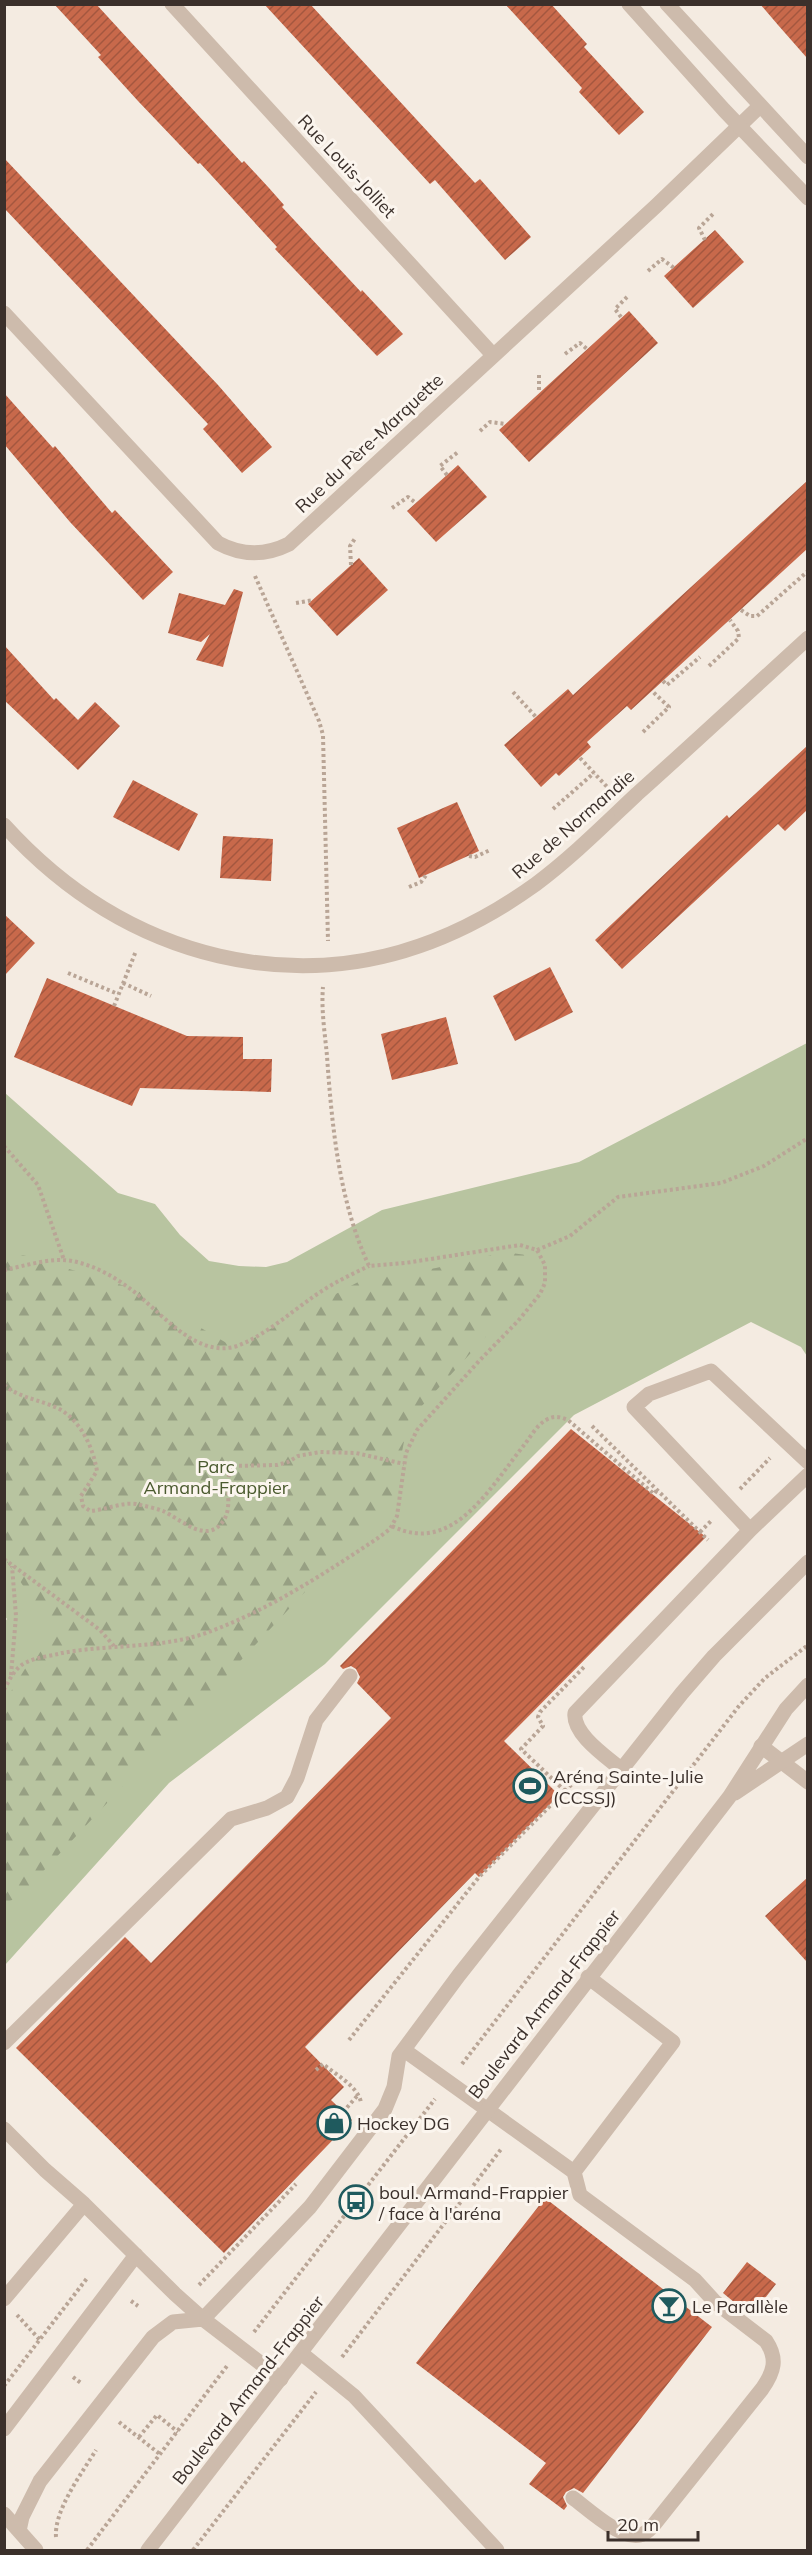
<svg xmlns="http://www.w3.org/2000/svg" width="812" height="2555" font-family="Mulish,sans-serif">
<style>
.green{fill:#b8c4a0}
.forest{fill:url(#forest-firs)}
.building{fill:url(#building-hatch)}
.lines{fill:none;stroke-linecap:round;stroke-linejoin:round}
.path{stroke:#b9a596;stroke-width:4;stroke-dasharray:3 3;stroke-linecap:butt}
.service{stroke:#cdbbac;stroke-width:15}
.minor{stroke:#cdbbac;stroke-width:15}
.tertiary{stroke:#cdbbac;stroke-width:15}
.labels{text-anchor:middle;dominant-baseline:central;stroke-width:6;stroke-linejoin:round;paint-order:stroke}
.street-label{font-size:18px;fill:#3b302b;stroke:#fbf5ee}
.park-label{font-size:18px;fill:#4a5a2e;stroke:#fbf5ee}
.poi-label{font-size:18px;fill:#3b302b;stroke:#fbf5ee;text-anchor:start}
</style>
<defs>
<pattern id="forest-firs" width="22" height="20" patternUnits="userSpaceOnUse" patternTransform="scale(1.5)"><rect width="22" height="20" fill="#b8c4a0"/><path d="M5 1l3.5 6h-7zM16 11l3.5 6h-7z" fill="#97a083"/></pattern>
<pattern id="building-hatch" width="6" height="6" patternUnits="userSpaceOnUse" patternTransform="scale(1.5)"><rect width="6" height="6" fill="#c8694b"/><path d="M-1 1l2-2M0 6l6-6M5 7l2-2" fill="none" stroke="#a4573f"/></pattern>
</defs>
<rect width="100%" height="100%" fill="#f4ebe1"/>
<path class="green" d="M807,1043v313l-6,-9 -50,-25 -177,93 -249,249 -156,119 -164,182 -1,-342 3,-4 -3,-4 1,-522 113,100 37,11 25,31 29,26 30,5 27,1 21,-5 95,-52 197,-48z"/>
<path class="forest" d="M505,1252l21,3v31l-22,31 -96,104 -15,77 -374,399 -14,6v-202l46,-74 -46,-68v-297l18,-7 112,34 100,59 125,-67 76,-13z"/>
<path class="building" d="M54,4h42l146,159 2,-2 25,27 15,17 -2,2 79,85 1,-2 41,44 -26,22 -102,-107 2,-2 -77,-84 -2,1 -60,-63 -40,-44 3,-2z
M264,4h46l165,179 5,-4 51,58 -26,23 -70,-80 -5,4z
M505,4h46l36,40 -3,3 60,65 -25,23 -40,-43 3,-4z
M760,4h47v54l-29,-33z
M4,158l214,227 54,62 -30,26 -39,-44 5,-5 -204,-216z
M715,230l29,32 -51,46 -29,-32z
M629,311l29,32 -129,119 -30,-32z
M4,393l49,55 2,-2 57,67 3,-3 58,62 -30,28 -73,-78 -66,-78z
M458,465l29,32 -51,45 -29,-31z
M807,481v68l-176,161 -4,-4 -40,36 4,5 -32,29 -3,-3 -15,14 -37,-42 64,-56 5,6z
M359,558l29,32 -51,46 -29,-32z
M234,589l9,3 -20,75 -27,-7 14,-26 -9,8 -33,-9 11,-40 46,12z
M4,645l50,55 2,-2 22,22 17,-18 25,24 -42,44 -74,-70z
M807,746v64l-22,21 -7,-7 -156,145 -27,-29 132,-125 2,3z
M133,780l65,34 -19,37 -66,-34z
M457,802l22,49 -60,27 -22,-50z
M223,836l50,3 -2,42 -51,-3z
M4,914l31,29 -31,33z
M550,967l23,45 -58,29 -22,-45z
M47,978l140,58 56,1v22h29l-1,33 -131,-4 -8,18 -118,-49z
M446,1017l12,47 -66,16 -11,-46z
M571,1429l135,108 -202,204 55,54 -80,82 -4,-4 -170,174 39,40 -13,13 21,20 -128,133 -208,-205 109,-111 26,26 240,-245 -34,-35 3,-6 -4,-8 -5,-3 -8,3 -3,-3z
M807,1878v84l-42,-46z
M545,2198l167,129 -129,166 -9,-5 -8,4 -3,5 4,9 -3,4 -35,-26 17,-21 -130,-100z
M747,2262l29,22 -25,32 -28,-23z"/>
<g class="lines">
<path class="path" d="M705,240l-6,-12 14,-14
M648,271l14,-12 12,9
M621,317l-6,-8 13,-13
M565,354l15,-11 7,6
M539,375v18
M480,431l10,-9 16,2
M447,475l-7,-9 18,-14
M392,508l16,-11 8,6
M351,565l-1,-19 6,-9
M255,576l64,145 4,14 5,206
M296,603l17,-3
M741,610l9,6h7l51,-45
M709,666l30,-28 -1,-7 -8,-11
M663,681l4,4 33,-28
M513,692l23,25
M643,732l26,-25 -17,-16
M580,758l30,32
M553,809l41,-36
M469,856l6,1 15,-7
M409,887l12,-5 6,-8
M68,973l50,21
M123,983l28,13
M114,1006l22,-55
M4,1146l34,39 26,75
M537,1250l33,-14 48,-39 103,-14 43,-17 44,-28
M4,1270c21,-4 47,-13 68,-9 22,4 43,16 61,30 28,21 63,68 104,55 27,-10 53,-33 76,-49 18,-13 37,-22 56,-31
M4,1385c17,14 39,15 57,25 21,13 32,38 36,61l-16,25 2,10 7,5c15,-1 32,-9 46,-7 9,2 19,4 27,7 18,8 44,35 61,9 10,-17 -2,-38 9,-54l44,-1 11,-3 10,-6 22,-4 36,1 48,11
M592,1426l116,114
M740,1489l30,-31
M392,1526c62,31 100,-42 133,-82 6,-8 12,-19 21,-24 8,-5 15,-3 22,0l86,74 3,-4
M700,1532l11,-11
M4,1559l96,71 14,16
M11,1675l5,-59 -4,-50
M4,1690c6,-11 11,-23 23,-28 10,-5 24,-6 35,-9 48,-9 98,-4 144,-20 61,-22 118,-59 172,-95l12,-9 7,-13 9,-63 11,-23 62,-69 39,-40 22,-27 5,-11v-18l-8,-15 -17,-5 -115,18 -36,3c-30,-65 -37,-139 -42,-210 -2,-22 -6,-46 -4,-69
M565,1791l-44,-42 22,-23 -5,-9 2,-5 45,-46
M349,2040l130,-163 107,-107
M462,2064l277,-358 26,-28 43,-33
M316,2070l7,-6c12,10 36,23 38,39
M343,2112l15,-17
M199,2285l97,-101
M131,2301l7,5
M17,2315l23,25
M254,2332l181,-233
M342,2357l160,-209
M73,2377l8,6
M4,2386l84,-109
M119,2422l42,33
M139,2437l18,-22 21,17
M56,2537c-2,-27 26,-64 40,-87
M87,2550l140,-184
M193,2550l123,-158"/>
<path class="service" d="M750,1530l-116,-123 15,-13 62,-23 97,91
M761,1746l47,36
M622,1770c-15,-13 -50,-36 -47,-57l175,-183 58,-55
M4,2043l227,-224 36,-11 20,-11 10,-19 19,-58 34,-44
M404,2050l170,122 99,-130 -85,-65
M4,2129l41,41 39,34
M4,2299l80,-95 91,90 28,25 78,60
M301,2353l53,43 143,154
M4,2429l132,-174
M573,2498c15,11 48,42 67,37 5,-1 9,-5 12,-8l110,-138c12,-17 16,-30 4,-48l-51,-39 -20,-22 -115,-85 -6,-23
M4,2514l32,36
M19,2531l3,-14 18,-36 113,-144 20,-15 30,-3 107,-112 75,-98 9,-22 5,-31 60,-81 223,-282 32,-37 94,-94"/>
<path class="minor" d="M172,4l321,351
M4,313l214,230c24,13 47,13 71,1l367,-338 104,-100
M4,825c58,64 130,111 215,131 117,27 221,-3 317,-72 36,-27 68,-59 101,-90 57,-51 114,-104 171,-156"/>
<path class="tertiary" d="M629,4l95,106 84,88
M667,4l141,153
M735,1793l73,-49
M148,2550l582,-754 56,-87 22,-24"/>
</g>
<defs>
<symbol id="stadium-ring" viewBox="-11 -11 22 22"><circle r="9.5" fill="#fbf5ee" stroke="#1f5a5e" stroke-width="1.5"/><path d="M0-5a6.5 5 0 1 0 0 10a6.5 5 0 1 0 0-10ZM-3.5-1.8h7v3.6h-7Z" fill="#1f5a5e"/></symbol>
<symbol id="shop-ring" viewBox="-11 -11 22 22"><circle r="9.5" fill="#fbf5ee" stroke="#1f5a5e" stroke-width="1.5"/><path d="M-5-2.5h2.3a2.7 3.5 0 0 1 5.4 0H5L5.5 6h-11ZM-1.5-2.5h3a1.5 2.3 0 0 0-3 0Z" fill="#1f5a5e"/></symbol>
<symbol id="bus-ring" viewBox="-11 -11 22 22"><circle r="9.5" fill="#fbf5ee" stroke="#1f5a5e" stroke-width="1.5"/><path d="M-5-6H5V4H4V6H2V4H-2V6H-4V4H-5ZM-3.5-4V0h7V-4ZM-3.5 1.2v1.5H-2V1.2ZM2 1.2v1.5H3.5V1.2Z" fill="#1f5a5e"/></symbol>
<symbol id="bar-ring" viewBox="-11 -11 22 22"><circle r="9.5" fill="#fbf5ee" stroke="#1f5a5e" stroke-width="1.5"/><path d="M-6-5H6L.8 .8V4.5H3.5V6h-7V4.5H-.8V.8Z" fill="#1f5a5e"/></symbol>
</defs>
<g fill-rule="evenodd">
<use href="#stadium-ring" x="511" y="1767" width="38" height="38"/>
<use href="#shop-ring" x="315" y="2104" width="38" height="38"/>
<use href="#bus-ring" x="337" y="2183" width="38" height="38"/>
<use href="#bar-ring" x="650" y="2287" width="38" height="38"/>
</g>
<g class="labels">
<g class="street-label">
<text transform="translate(347 166) rotate(47)">Rue Louis-Jolliet</text>
<text transform="translate(369 443) rotate(-43)">Rue du Père-Marquette</text>
<text transform="translate(573 824) rotate(-41)">Rue de Normandie</text>
<text transform="translate(544 2004) rotate(-52)">Boulevard Armand-Frappier</text>
<text transform="translate(248 2390) rotate(-52)">Boulevard Armand-Frappier</text>
</g>
<g class="park-label">
<text x="216" y="1466">Parc<tspan x="216" dy="21">Armand-Frappier</tspan></text>
</g>
<g class="poi-label">
<text x="553" y="1776">Aréna Sainte-Julie<tspan x="553" dy="21">(CCSSJ)</tspan></text>
<text x="357" y="2123">Hockey DG</text>
<text x="379" y="2192">boul. Armand-Frappier<tspan x="379" dy="21">/ face à l'aréna</tspan></text>
<text x="692" y="2306">Le Parallèle</text>
</g>
</g>
<rect width="812" height="2555" fill="none" stroke="#3b302b" stroke-width="12"/>
<path d="M608 2531v9h90v-9" fill="none" stroke="#3b302b" stroke-width="3"/>
<text x="617" y="2531" font-size="18" fill="#3b302b" stroke="#fbf5ee" stroke-width="4.5" paint-order="stroke">20 m</text>
</svg>
